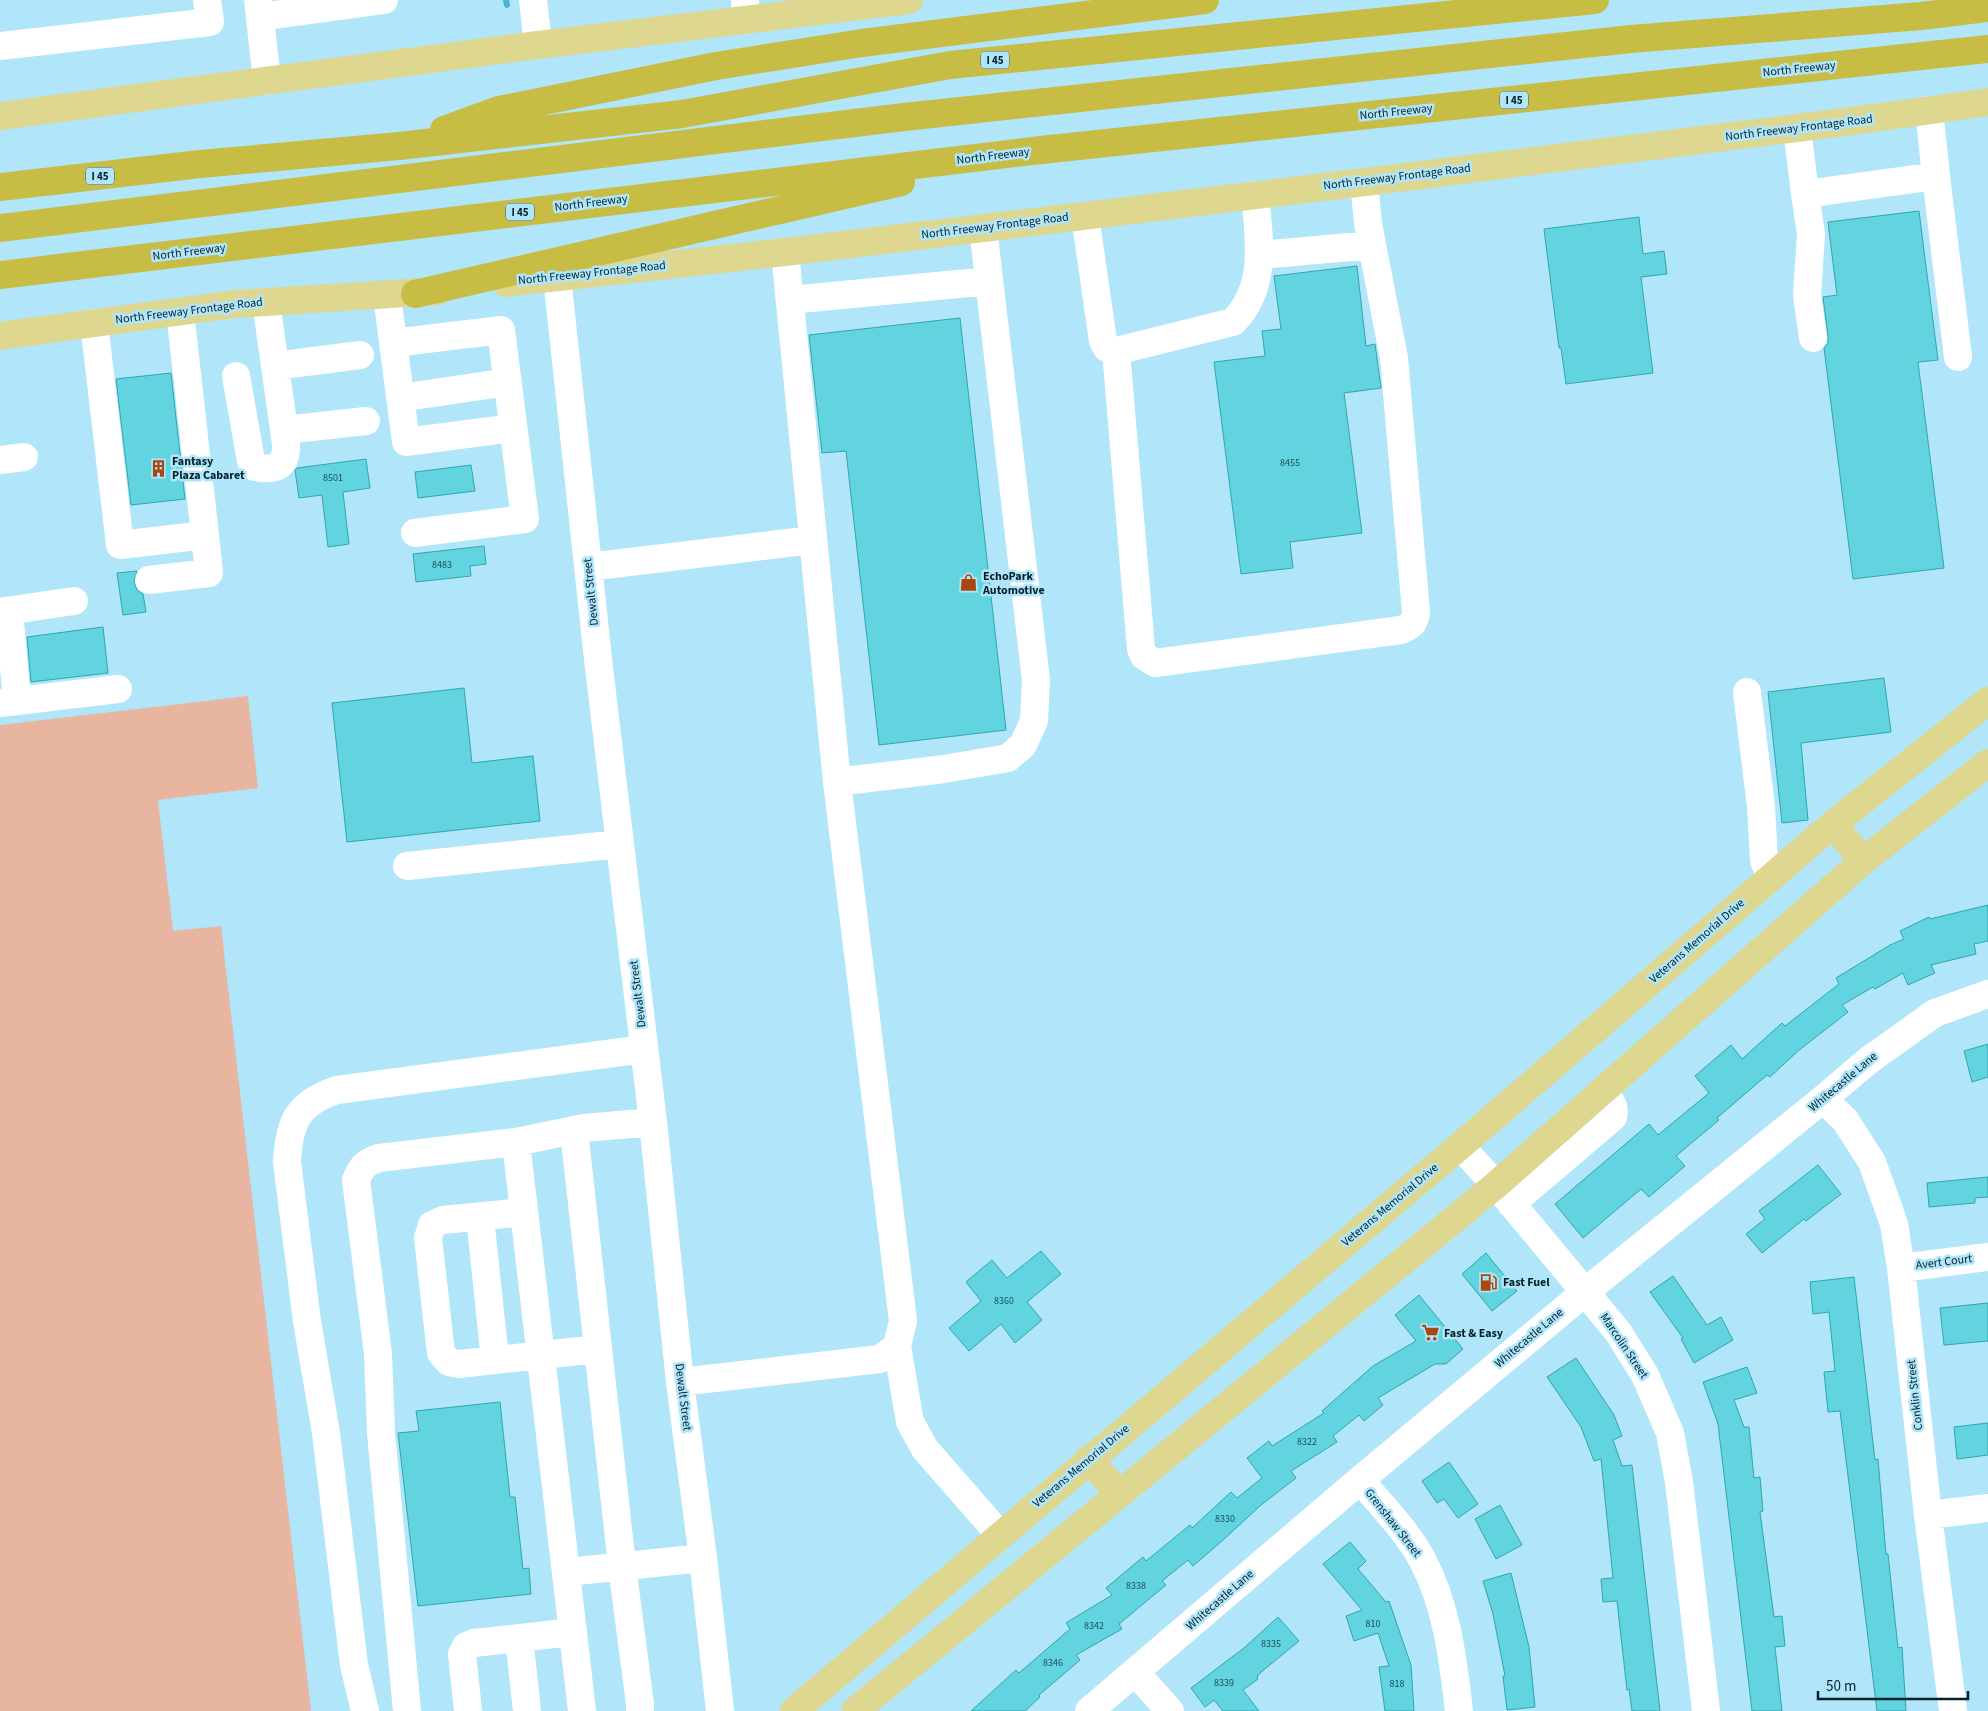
<svg xmlns="http://www.w3.org/2000/svg" width="1988" height="1711" font-family="'Source Sans 3',sans-serif">
<style>
.green{fill:#e8b5a0}
.lines{fill:none;stroke-linecap:round;stroke-linejoin:round}
.stream{stroke:#4fb2d4;stroke-width:6}
.building{fill:#62d4df;stroke:#30a5af}
.minor{stroke:#fff;stroke-width:28}
.major{stroke:#ddd78f;stroke-width:28}
.highway{stroke:#c7bc44;stroke-width:28}
.labels{text-anchor:middle;dominant-baseline:central;stroke-width:5;stroke-linejoin:round;paint-order:stroke}
.number-label{font-size:10px;fill:#1c4e59}
.shield{fill:#b1e5fa;stroke:#385c6a;stroke-width:1}
.shield-label{font-size:11px;font-weight:bold;fill:#04222c}
.street-label{font-size:12px;fill:#04222c;stroke:#b1e5fa}
.poi-label{font-size:12px;font-weight:bold;fill:#04222c;stroke:#b1e5fa;text-anchor:start}
</style>
<rect width="100%" height="100%" fill="#b1e5fa"/>
<path class="green" d="M248,696l10,92 -100,12 15,131 48,-5 90,785h-311v-986z"/>
<g class="lines">
<path class="stream" d="M506,0l1,5"/>
</g>
<path class="building" d="M1919,211l19,149 -20,2 26,206 -91,11 -29,-231 4,-5v-7l-5,-39 14,-2 -9,-73z
M1639,217l4,37 21,-3 3,23 -26,3 12,96 -87,11 -5,-36h-2l-15,-119z
M1357,266l9,80 9,-2 6,44 -37,5 18,140 -72,9 3,26 -52,6 -27,-212 51,-6 -3,-25 19,-2 -7,-53z
M960,318l46,412 -127,15 -33,-294 -24,2 -13,-118z
M171,373l14,126 -54,6 -15,-126z
M366,459l4,29 -27,4 6,52 -21,3 -6,-52 -23,3 -4,-28 2,-2z
M471,465l4,26 -57,7 -3,-26z
M484,546l2,18 -16,2 1,10 -55,6 -3,-28z
M137,571l-3,11 3,8 6,4 3,18 -23,3 -6,-42z
M103,627l5,46 -77,9 -4,-45z
M1884,678l7,54 -90,11 7,77 -26,3 -14,-131z
M464,688l8,75 61,-7 7,65 -193,21 -15,-139z
M1988,905v36l-14,3 2,10 -45,11 4,8 -27,12 -5,-12 -28,16 -2,-2 -31,18 6,7 -50,39 -28,26 -3,-2 -50,43 2,2 -43,36 9,10 -36,31 -8,-8 -58,49 -28,-34 94,-80 9,11 51,-42 -14,-17 36,-31 11,14 40,-36 3,3 54,-42 -3,-6 54,-33 14,-6 -4,-8 29,-14 1,2z
M1988,1044v33l-16,5 -8,-31z
M1818,1165l23,29 -35,27 -2,-2 -42,34 -16,-19 19,-15 -6,-8z
M1988,1177v20l-13,1v5l-46,4 -2,-24z
M1041,1251l20,23 -34,28 15,18 -27,23 -14,-19 -32,27 -20,-23 32,-27 -15,-19 26,-22 15,18z
M1486,1253l31,38 -25,20 -30,-37z
M1673,1276l34,49 14,-8 12,23 -39,23 -13,-24 2,-1 -33,-46z
M1854,1277l21,183 3,-1 8,95h2l10,94 4,-1 4,64h-29l-37,-300 -12,1 -4,-40 11,-1 -6,-59 -16,2 -3,-32z
M1419,1295l44,54 -17,15h-11l-57,34 5,7 -19,16 -5,-6 -26,21 4,6 -46,29 5,7 -35,27 -39,36 -29,25 -5,-6 -26,21 4,4 -47,39 3,5 -46,26 4,5 -41,35 1,2 -15,14h-54l45,-41 3,3 51,-44 -4,-6 46,-28 -6,-7 37,-31 3,4 44,-36 2,3 39,-36 6,6 25,-20 -15,-20 22,-17 3,5 52,-33 -2,-2 51,-45 43,-25 -21,-26z
M1988,1303v38l-44,4 -4,-37z
M1576,1358l38,57 8,21 -9,4 9,26 10,-1 28,246h-28l-3,-22 -2,1 -10,-89 -14,1 -2,-23 12,-1 -12,-119 -7,2 -13,-34 -34,-50z
M1747,1367l10,26 -23,7 10,27h5l5,51 6,-1 3,34 -3,1 14,105 8,-1 3,30 -10,1 7,64h-30l-34,-287 -15,-42z
M500,1402l10,95h5l8,72 6,-1 2,26 -113,12 -20,-173 21,-2 -3,-20z
M1988,1423v32l-31,4 -3,-32z
M1449,1462l29,42 -20,14 -14,-19 -7,4 -15,-22z
M1500,1505l22,40 -26,14 -21,-40z
M1350,1542l16,19 -8,8 28,33 3,-1 22,64 3,46h-29l-6,-44 10,-1 -11,-33 -24,8 -8,-25 16,-6 -39,-46z
M1511,1573l18,74 6,60 -28,3 -4,-34h2l-12,-62 -10,-33z
M1278,1617l21,24 -39,32 -3,4 1,2 -15,11 16,21h-36l-9,-11 -9,7 -14,-19 53,-40z"/>
<g class="lines">
<path class="minor" d="M258,0l9,81
M533,0l5,45
M745,0l1,20
M260,17l124,-17
M0,46l210,-24 -3,-22
M1797,128l8,66 131,-18 -7,-66
M1936,176l22,181
M1805,194l6,40 -4,61 6,43
M1085,216l18,125 4,7 9,3 117,-29c35,-35 26,-83 22,-127
M1260,255l112,-10 -4,-22 -4,-41
M557,277l41,382 55,463 27,260 23,176 17,153
M387,296l19,146 107,-14
M790,300l199,-19
M94,323l26,222 85,-10 -25,-223
M393,343l108,-13 24,189 -110,14
M1116,351l25,298 3,7 11,7 246,-33c10,-4 14,-7 15,-18l-22,-254 -22,-113
M275,366l85,-11
M236,376l15,85 4,6c20,4 32,0 31,-23l-20,-142
M400,398l108,-16
M284,430l82,-9
M0,460l24,-3
M588,567l225,-27
M149,580l60,-7 -4,-38
M9,611l8,90
M0,612l74,-11
M1747,692l14,115 3,53 6,17
M0,703l118,-14
M837,782l107,-13 64,-11 15,-13 11,-24 2,-41 -53,-452
M407,866l213,-22
M1823,1099l22,21 27,42 22,62 7,44 27,247 25,196
M574,1130l48,436 18,138v7
M516,1142l66,569
M1460,1146l36,39 89,107 33,40 27,43 25,58 9,49 27,229
M1511,1204l102,-87c3,-11 -3,-17 -10,-26
M524,1212l-81,8 -11,5 -4,13 13,115 8,9 10,2 139,-15
M480,1217l15,143
M1901,1268l87,-11
M897,1346l13,76 15,27 75,86
M680,1382l200,-23 17,-13 6,-25 -66,-539 -52,-530
M1360,1480c21,25 46,50 62,79 25,47 31,100 37,152
M1928,1515l60,-7
M567,1572l136,-14
M519,1638l8,73
M1136,1673l34,38
M365,1711l-11,-46 -28,-232 -19,-112 -20,-159c2,-39 10,-59 50,-72l307,-41
M407,1711l-26,-278 -3,-79 -22,-174c5,-13 10,-18 23,-22l137,-16 68,-14 69,-6
M468,1711l-6,-57 4,-8 8,-3 99,-11
M1089,1711l271,-231 225,-188 238,-193 46,-39 66,-47 53,-19"/>
<path class="major" d="M0,116l538,-71 371,-45
M506,283l279,-31 605,-73 462,-58 136,-19
M0,336l235,-32 203,-13
M1833,824l30,37
M1089,1459l30,35
M794,1711l666,-565 373,-322 155,-123
M855,1711l641,-526 367,-324 125,-98"/>
<path class="highway" d="M444,130l55,-20 217,-44 146,-23 343,-43
M0,187l200,-23 199,-18 283,-32 268,-49 645,-65
M0,228l904,-111 727,-78 290,-23 67,-8
M0,275l1041,-125 947,-101
M415,294l486,-112"/>
</g>
<defs>
<symbol id="building-bare" viewBox="-9 -9 18 18"><path d="M-4-6H4V6H1V3H-1V6H-4ZM-2.5-4.3h1.7v1.8h-1.7ZM.8-4.3h1.7v1.8H.8ZM-2.5-1h1.7V.8h-1.7ZM.8-1h1.7V.8H.8Z" fill="#aa4710" stroke="#b1e5fa" stroke-width="2.5" paint-order="stroke"/></symbol>
<symbol id="shop-bare" viewBox="-9 -9 18 18"><path d="M-5-2.5h2.3a2.7 3.5 0 0 1 5.4 0H5L5.5 6h-11ZM-1.5-2.5h3a1.5 2.3 0 0 0-3 0Z" fill="#aa4710" stroke="#b1e5fa" stroke-width="2.5" paint-order="stroke"/></symbol>
<symbol id="fuel-bare" viewBox="-9 -9 18 18"><path d="M-5.5-6h7V0h2V4h1.3V-2.5L3-4.5l.8-.8L6-3V5H2.5V1h-1V6h-7ZM-4.2-4.7v3.2H.2V-4.7Z" fill="#aa4710" stroke="#b1e5fa" stroke-width="2.5" paint-order="stroke"/></symbol>
<symbol id="supermarket-bare" viewBox="-9 -9 18 18"><path d="M-6-5.5h2.5l.6 2H6L4.5 2H-2.5L-4.4-4H-6ZM-1.5 3.2a1.3 1.3 0 1 0 .1 0ZM3 3.2a1.3 1.3 0 1 0 .1 0Z" fill="#aa4710" stroke="#b1e5fa" stroke-width="2.5" paint-order="stroke"/></symbol>
</defs>
<g fill-rule="evenodd">
<use href="#building-bare" x="146" y="456" width="25" height="25"/>
<use href="#shop-bare" x="956" y="570" width="25" height="25"/>
<use href="#fuel-bare" x="1476" y="1270" width="25" height="25"/>
<use href="#supermarket-bare" x="1418" y="1320" width="25" height="25"/>
</g>
<g class="labels">
<g class="number-label">
<text x="1290" y="463">8455</text>
<text x="333" y="478">8501</text>
<text x="442" y="565">8483</text>
<text x="1004" y="1301">8360</text>
<text x="1307" y="1442">8322</text>
<text x="1225" y="1519">8330</text>
<text x="1136" y="1586">8338</text>
<text x="1373" y="1624">810</text>
<text x="1094" y="1626">8342</text>
<text x="1271" y="1644">8335</text>
<text x="1053" y="1663">8346</text>
<text x="1224" y="1683">8339</text>
<text x="1397" y="1684">818</text>
</g>
<g class="shield">
<rect x="981" y="51.5" width="28" height="17" rx="4"/>
<rect x="1500" y="91.5" width="28" height="17" rx="4"/>
<rect x="86" y="167.5" width="28" height="17" rx="4"/>
<rect x="506" y="203.5" width="28" height="17" rx="4"/>
</g>
<g class="shield-label">
<text x="995" y="60">I 45</text>
<text x="1514" y="100">I 45</text>
<text x="100" y="176">I 45</text>
<text x="520" y="212">I 45</text>
</g>
<g class="street-label">
<text transform="translate(1799 69) rotate(-6)">North Freeway</text>
<text transform="translate(1396 112) rotate(-6)">North Freeway</text>
<text transform="translate(1799 128) rotate(-7)">North Freeway Frontage Road</text>
<text transform="translate(993 156) rotate(-7)">North Freeway</text>
<text transform="translate(1397 177) rotate(-7)">North Freeway Frontage Road</text>
<text transform="translate(591 203) rotate(-7)">North Freeway</text>
<text transform="translate(995 226) rotate(-7)">North Freeway Frontage Road</text>
<text transform="translate(189 252) rotate(-7)">North Freeway</text>
<text transform="translate(592 273) rotate(-6)">North Freeway Frontage Road</text>
<text transform="translate(189 311) rotate(-7)">North Freeway Frontage Road</text>
<text transform="translate(591 592) rotate(-96)">Dewalt Street</text>
<text transform="translate(1697 941) rotate(-41)">Veterans Memorial Drive</text>
<text transform="translate(638 994) rotate(-97)">Dewalt Street</text>
<text transform="translate(1843 1082) rotate(-40)">Whitecastle Lane</text>
<text transform="translate(1390 1205) rotate(-40)">Veterans Memorial Drive</text>
<text transform="translate(1944 1262) rotate(-7)">Avert Court</text>
<text transform="translate(1529 1338) rotate(-40)">Whitecastle Lane</text>
<text transform="translate(1624 1346) rotate(56)">Marcolin Street</text>
<text transform="translate(1915 1395) rotate(-96)">Conklin Street</text>
<text transform="translate(683 1397) rotate(83)">Dewalt Street</text>
<text transform="translate(1081 1466) rotate(-40)">Veterans Memorial Drive</text>
<text transform="translate(1393 1523) rotate(52)">Grenshaw Street</text>
<text transform="translate(1220 1600) rotate(-41)">Whitecastle Lane</text>
</g>
<g class="poi-label">
<text x="172" y="461">Fantasy<tspan x="172" dy="14">Plaza Cabaret</tspan></text>
<text x="983" y="576">EchoPark<tspan x="983" dy="14">Automotive</tspan></text>
<text x="1503" y="1282">Fast Fuel</text>
<text x="1444" y="1333">Fast &amp; Easy</text>
</g>
</g>
<path d="M1818 1691v8h150v-8" fill="none" stroke="#04222c" stroke-width="2.5"/>
<text x="1826" y="1691" font-size="15" fill="#04222c" stroke="#b1e5fa" stroke-width="4" paint-order="stroke">50 m</text>
</svg>
